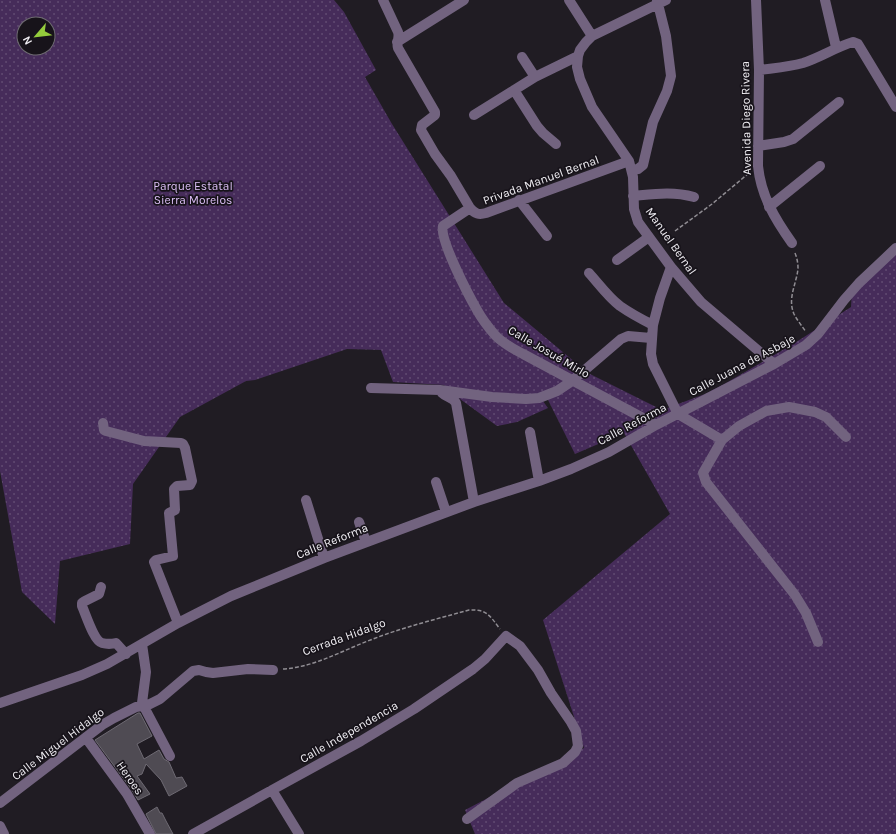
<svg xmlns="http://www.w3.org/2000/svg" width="896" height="834" font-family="Karla,sans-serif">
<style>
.grass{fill:url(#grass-dots);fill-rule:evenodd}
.building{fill:#4f4b53;stroke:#6e6a73}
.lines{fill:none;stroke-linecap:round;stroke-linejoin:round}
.path{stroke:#908d93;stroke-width:1.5;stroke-dasharray:4 2;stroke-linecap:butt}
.minor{stroke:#72637f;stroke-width:10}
.labels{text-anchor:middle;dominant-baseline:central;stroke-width:3.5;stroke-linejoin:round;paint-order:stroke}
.street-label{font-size:12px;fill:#f0eef3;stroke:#17131a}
.park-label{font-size:12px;fill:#dcbff5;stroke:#17131a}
</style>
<defs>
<pattern id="grass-dots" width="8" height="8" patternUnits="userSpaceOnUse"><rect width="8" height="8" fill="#462c5a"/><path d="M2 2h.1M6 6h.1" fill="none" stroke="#614b72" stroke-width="1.8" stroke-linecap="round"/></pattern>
</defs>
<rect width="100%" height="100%" fill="#201c23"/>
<path class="grass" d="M0,0h334l10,12 32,58 -11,7 27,47 112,179 84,70 74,37 43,-16 21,-11 67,-39 58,-37 1,-18 44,-41v586h-421l-10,-24 119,-62 -41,-128 127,-106 -46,-81 -49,21 -30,-60 -8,-1 11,15 -31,14 -20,4 -48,-35 -5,-6 -51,-3 -12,-32 -34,-1 -92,31 -9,1 -66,36 -47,67 -3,60 -70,17 -5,63 -33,-32 -22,-121zM24,24h24v24h-24z"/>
<path class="building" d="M138,713h2l12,23 -15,8 7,15 15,-9 5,9 5,3 7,16 6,-1 5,9 -18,10 -8,-16 -15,-16 -4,10 -5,2 13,18 -12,6 -6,-10 -37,-50z
M157,807l3,6h2l4,8 7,13h-17l-10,-20z"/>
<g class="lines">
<path class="path" d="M675,231l37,-27 37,-31
M795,253c2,5 3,10 3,15 -1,15 -11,30 -4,46 3,6 8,12 12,18
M283,669c32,-2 60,-19 90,-30 31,-12 64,-20 96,-29 18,-1 21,6 31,19"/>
<path class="minor" d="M383,0l15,32c2,6 -2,10 0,16l37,64v3l-13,10 -1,5 14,24 16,22 19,32
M569,0l23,36
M666,0l-74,36 -6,6 -6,8 -2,6 -1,11 3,12 12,28 37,54 4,16 1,32 4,13 33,45 30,35 73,62
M756,0l3,70 -1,96c3,30 17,53 34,77
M825,0l11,47
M397,42l67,-42
M522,57l13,20
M759,70c15,-2 30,-3 44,-7 18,-6 33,-16 50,-21l5,2 38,63
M514,90l23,36 6,7 13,11
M474,115l61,-38 43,-21
M758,146l26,-4 9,-3 46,-37
M629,161l-143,52c-7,2 -11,1 -16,-5l-27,18c-4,13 26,70 34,84 5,9 11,17 18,25 8,9 19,14 30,20l131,70
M632,170l6,-1 5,-4 10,-43 14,-31 4,-15 -5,-40 -9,-36
M633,196c21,-2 40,-5 61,1
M519,200l28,36
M769,207l51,-41
M617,260l32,-23
M671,267l-11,31 -7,27 -2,29 2,10 25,50
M589,273c10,11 19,24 31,33 10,7 21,13 33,19
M371,388l69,2 52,7 34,2 13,-1 18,-7 15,-10 49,-42 7,-3 23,2
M442,393c5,5 11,4 14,10l18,99
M678,414l44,26
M103,423l1,7 2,1 38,10 37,2 2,1 2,4 7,33 -2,4 -13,1 -3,3 1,21 -6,3 4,43 -17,4 -2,2 24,61
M530,432l9,49
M436,482l10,30
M306,500l18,58
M359,522l7,20
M101,587l-2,7 -14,7 -3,2v3c4,9 12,35 20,37 4,1 10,1 14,0l10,11
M818,642l-12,-29 -11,-18 -89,-113 -3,-9 19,-33 17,-14 27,-15 23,-4 26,5 11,5 20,20
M142,644l4,28 -4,31 28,53
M0,703l82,-28 25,-11 71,-41 53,-27 93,-38 150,-56 65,-21 32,-12 38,-17 47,-27 118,-61 32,-19 12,-11 26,-34 15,-17 37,-35
M86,738l41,56 23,40
M272,790l27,44
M0,803l102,-78 12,-7 22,-11 12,-2 12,-6 33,-28 6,-1 7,2 7,1 35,-4 25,1
M0,826l4,8
M193,834l79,-44 89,-49 53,-32 59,-40 12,-10 21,-23 14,10 18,24 13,23 20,29 5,9 2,15 -3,6 -12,11 -46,20 -50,36"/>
</g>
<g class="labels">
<g class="street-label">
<text transform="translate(746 118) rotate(-91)">Avenida Diego Rivera</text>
<text transform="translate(541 180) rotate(-20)">Privada Manuel Bernal</text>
<text transform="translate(671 241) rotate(55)">Manuel Bernal</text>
<text transform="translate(549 352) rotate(30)">Calle Josué Mirlo</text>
<text transform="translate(742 365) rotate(-28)">Calle Juana de Asbaje</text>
<text transform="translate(632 424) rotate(-28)">Calle Reforma</text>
<text transform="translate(332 541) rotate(-22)">Calle Reforma</text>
<text transform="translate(344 637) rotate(-20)">Cerrada Hidalgo</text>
<text transform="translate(349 732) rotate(-30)">Calle Independencia</text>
<text transform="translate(58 744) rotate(-37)">Calle Miguel Hidalgo</text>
<text transform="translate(130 778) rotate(55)">Heroes</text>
</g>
<g class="park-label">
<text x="193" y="186">Parque Estatal<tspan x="193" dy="14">Sierra Morelos</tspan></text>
</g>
</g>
<g transform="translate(36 36) rotate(242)"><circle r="19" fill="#17131a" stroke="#6e6b71"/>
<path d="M0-3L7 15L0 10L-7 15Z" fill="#94cc3c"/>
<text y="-6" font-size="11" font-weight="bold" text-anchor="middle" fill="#f0eef3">N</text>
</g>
</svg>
